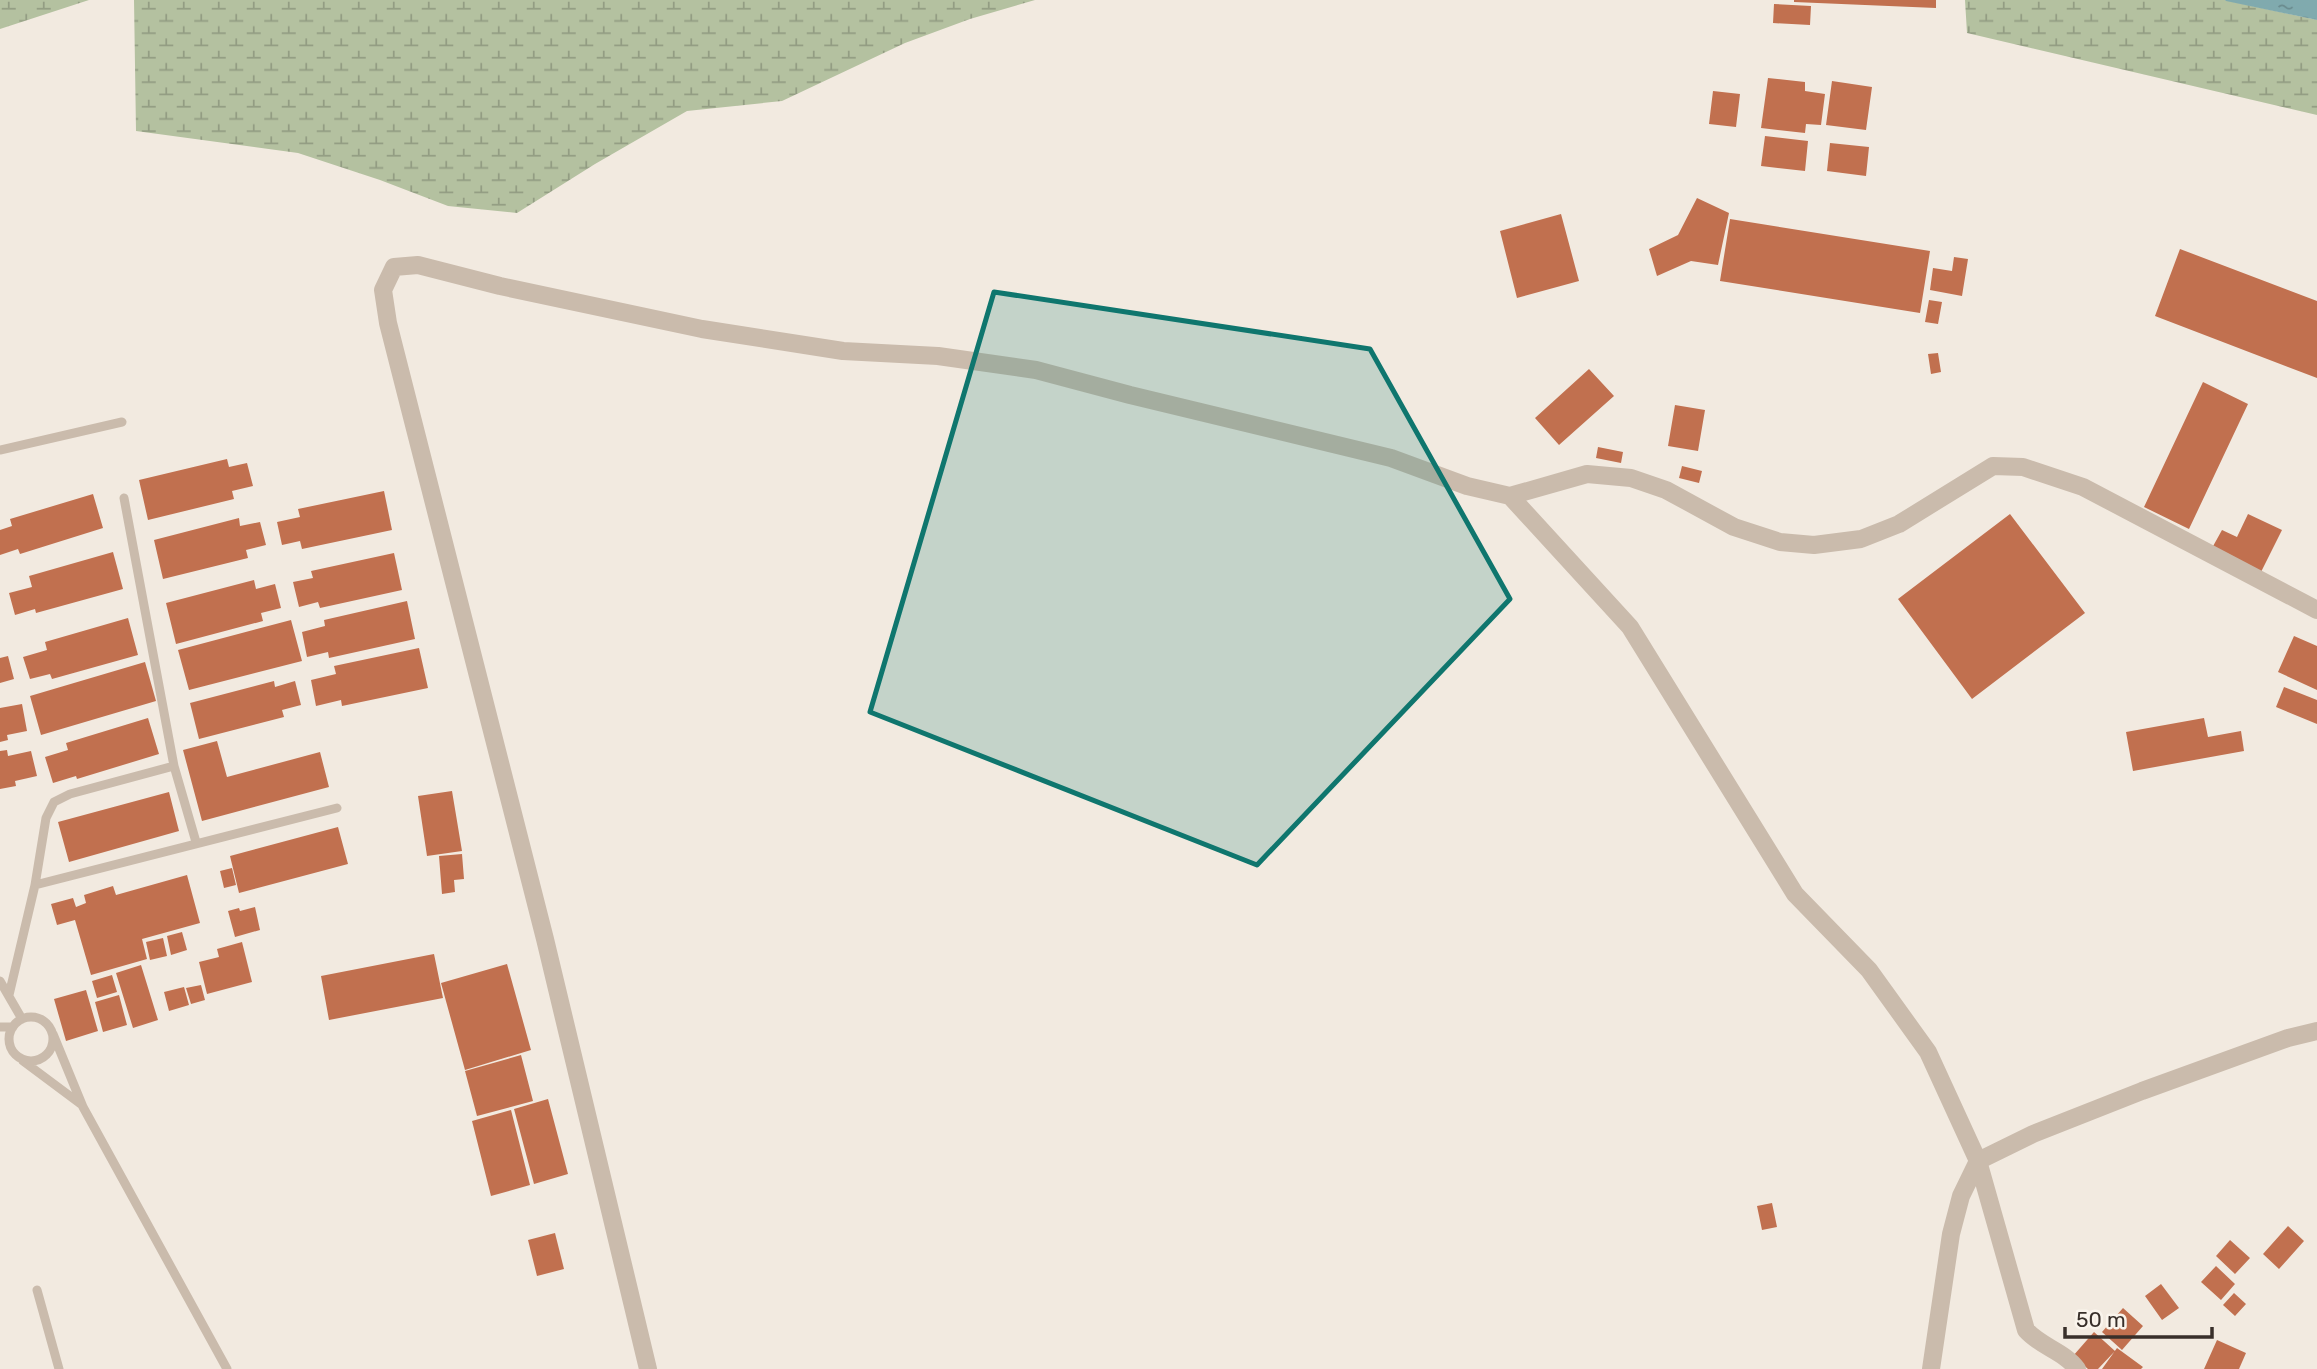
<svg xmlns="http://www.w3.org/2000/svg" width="2317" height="1369" font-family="Rubik,sans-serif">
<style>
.wetland{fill:url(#wetland-marsh)}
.water{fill:url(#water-ripples)}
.building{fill:#c1704f}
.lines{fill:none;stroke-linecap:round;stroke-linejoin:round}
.service{stroke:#cabbac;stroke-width:9}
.minor{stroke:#cabbac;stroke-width:18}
.marked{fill:#0f766e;fill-opacity:0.2;stroke:#0f766e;stroke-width:5;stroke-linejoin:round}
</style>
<defs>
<pattern id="wetland-marsh" width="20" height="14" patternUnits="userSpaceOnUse" patternTransform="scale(1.75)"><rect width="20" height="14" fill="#b4c1a0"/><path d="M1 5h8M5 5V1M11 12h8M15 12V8" fill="none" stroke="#939d83"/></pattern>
<pattern id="water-ripples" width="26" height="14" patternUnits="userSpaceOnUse" patternTransform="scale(1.75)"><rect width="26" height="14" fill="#80aaae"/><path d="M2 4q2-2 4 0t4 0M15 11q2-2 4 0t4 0" fill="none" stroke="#6a8b8e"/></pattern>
</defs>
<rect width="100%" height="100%" fill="#f2eae0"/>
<path class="wetland" d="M0,0h89l-89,29z
M134,0h901l-65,19 -65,24 -123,58 -95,10 -92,53 -78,49 -69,-7 -68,-26 -82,-27 -162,-22z
M1965,0h260l92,20v95l-350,-82z"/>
<path class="water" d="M2225,0h92v20l-91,-19z"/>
<path class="building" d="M1794,0h142v8l-142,-6z
M1774,4l37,2 -1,19 -37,-2z
M1768,78l37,4v9l20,3 -4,31 -15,-1 -1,9 -44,-5z
M1832,81l40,6 -6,43 -40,-5z
M1713,91l27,3 -4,33 -27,-3z
M1765,136l43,5 -3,30 -44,-5z
M1830,143l39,4 -3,29 -39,-5z
M1697,198l32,15 -11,52 -27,-4 -34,15 -8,-27 29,-14z
M1561,214l18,67 -62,17 -17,-67z
M1730,219l200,32 -10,62 -200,-32z
M2180,249l137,52v77l-162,-62z
M1954,257l14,2 -6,37 -32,-6 3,-22 19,3z
M1929,300l13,2 -4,22 -13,-2z
M1938,353l3,19 -10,2 -3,-20z
M1589,369l25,27 -55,49 -24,-27z
M2203,382l45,22 -59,125 -45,-22z
M1675,405l30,5 -7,41 -30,-5z
M1598,447l25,5 -2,11 -25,-5z
M227,459l2,8 18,-4 6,23 -21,5 2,8 -86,21 -9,-40z
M1682,466l20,5 -3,12 -20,-5z
M384,491l8,39 -90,19 -2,-8 -18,4 -5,-23 23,-5 -2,-8z
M93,494l10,34 -83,26 -2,-5 -18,6v-25l12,-4 -2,-7z
M2010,514l75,99 -113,86 -74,-100z
M2248,514l34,16 -21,42 -49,-24 10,-18 15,7z
M239,518l1,8 20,-4 6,23 -20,5 2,8 -85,21 -9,-39z
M113,552l10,37 -87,24 -1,-4 -20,6 -6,-22 23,-6 -3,-11z
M394,553l8,37 -82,18 -2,-6 -19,5 -6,-25 20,-4 -2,-7z
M254,580l2,9 19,-5 6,24 -20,5 2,8 -87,23 -10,-41z
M407,601l8,38 -86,19 -1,-6 -21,5 -5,-25 23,-6 -1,-6z
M128,618l10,37 -86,24 -2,-5 -20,5 -7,-22 24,-7 -2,-8z
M291,620l11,41 -113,29 -11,-40z
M2294,636l23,10v44l-39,-18z
M419,648l9,40 -86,18 -1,-6 -25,6 -5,-26 25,-6 -2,-8z
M8,656l6,23 -14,4v-25z
M145,662l11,39 -115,34 -11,-39z
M274,681l1,6 20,-6 6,24 -19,5 2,7 -85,22 -9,-36z
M2284,687l33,13v24l-41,-17z
M22,704l5,27 -20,4 1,5 -8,2v-34z
M148,718l11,36 -82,25 -1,-3 -23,7 -8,-26 23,-7 -2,-7z
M2204,718l4,19 33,-6 3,20 -111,20 -7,-39z
M217,741l10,36 93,-25 9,35 -127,34 -19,-71z
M7,750l1,6 23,-5 6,25 -22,5 1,5 -16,3v-38z
M452,791l10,60 -35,5 -9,-60z
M169,792l10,39 -110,31 -11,-40z
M338,827l10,37 -109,29 -9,-37z
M462,854l2,25 -10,1 1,12 -13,2 -3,-38z
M232,868l4,17 -12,3 -4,-17z
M187,875l13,48 -58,16 5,20 -56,16 -16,-55 -18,5 -6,-21 22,-6 3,9 10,-4 -2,-8 29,-9 3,9z
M255,907l5,23 -25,7 -7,-26 11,-3 1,3z
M182,932l5,18 -16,5 -4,-19z
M163,938l4,18 -17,4 -4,-18z
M242,942l10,40 -45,12 -8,-32 20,-5 -2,-8z
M434,954l9,44 -114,22 -8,-44z
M507,964l24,86 -66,20 -24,-87z
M141,965l17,55 -25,8 -17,-55z
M112,975l5,17 -20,6 -5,-17z
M201,985l4,15 -14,4 -5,-16z
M184,987l5,18 -20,6 -5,-19z
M86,990l12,41 -32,10 -12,-42z
M119,995l8,30 -24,7 -8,-30z
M521,1055l12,46 -56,15 -12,-45z
M548,1099l20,75 -34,10 -20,-75z
M511,1110l19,75 -39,11 -19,-75z
M1772,1203l5,24 -15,3 -5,-24z
M2288,1226l16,15 -25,28 -16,-15z
M555,1233l9,36 -27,7 -9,-36z
M2230,1240l20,18 -15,16 -19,-18z
M2216,1266l19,18 -14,16 -20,-18z
M2161,1284l18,24 -17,12 -17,-24z
M2234,1293l12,11 -11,12 -12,-11z
M2123,1308l20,18 -21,24 -20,-18z
M2094,1332l21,19 -17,18h-10l-15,-13z
M2217,1340l29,13 -7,16h-35z
M2117,1348l26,19 -2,2h-39z"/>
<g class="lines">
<path class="service" d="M0,450l122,-28
M124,498l50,268 22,76
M35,885l302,-77
M0,981l22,38
M9,995l26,-110 11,-67 8,-16 16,-8 104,-28
M9 1039a22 22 0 1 1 44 0a22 22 0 1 1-44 0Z
M0,1027h13
M53,1034l30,73 144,262
M23,1061l59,44
M37,1290l22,79"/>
<path class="minor" d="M1510,496l120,131 165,267 74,76 59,82 50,109 48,169c15,17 38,21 51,39
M648,1369l-103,-430 -157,-616 -5,-33 11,-23 24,-2 82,21 202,43 141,22 95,5 98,14 94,25 261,63 76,28 43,10 77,-22 44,4 35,12 68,37 46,15 34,3 47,-6 38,-15 94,-58 30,1 60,20 234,123
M1931,1369l20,-135 10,-38 17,-35 55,-27 109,-43 146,-53 29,-7"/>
</g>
<path class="marked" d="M994,292l376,57 140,250 -253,266 -387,-153z"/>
<path d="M2065 1327v10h147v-10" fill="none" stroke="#382f2a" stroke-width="3.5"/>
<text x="2076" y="1327" font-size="21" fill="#382f2a" stroke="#faf4ec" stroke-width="5" paint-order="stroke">50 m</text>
</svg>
